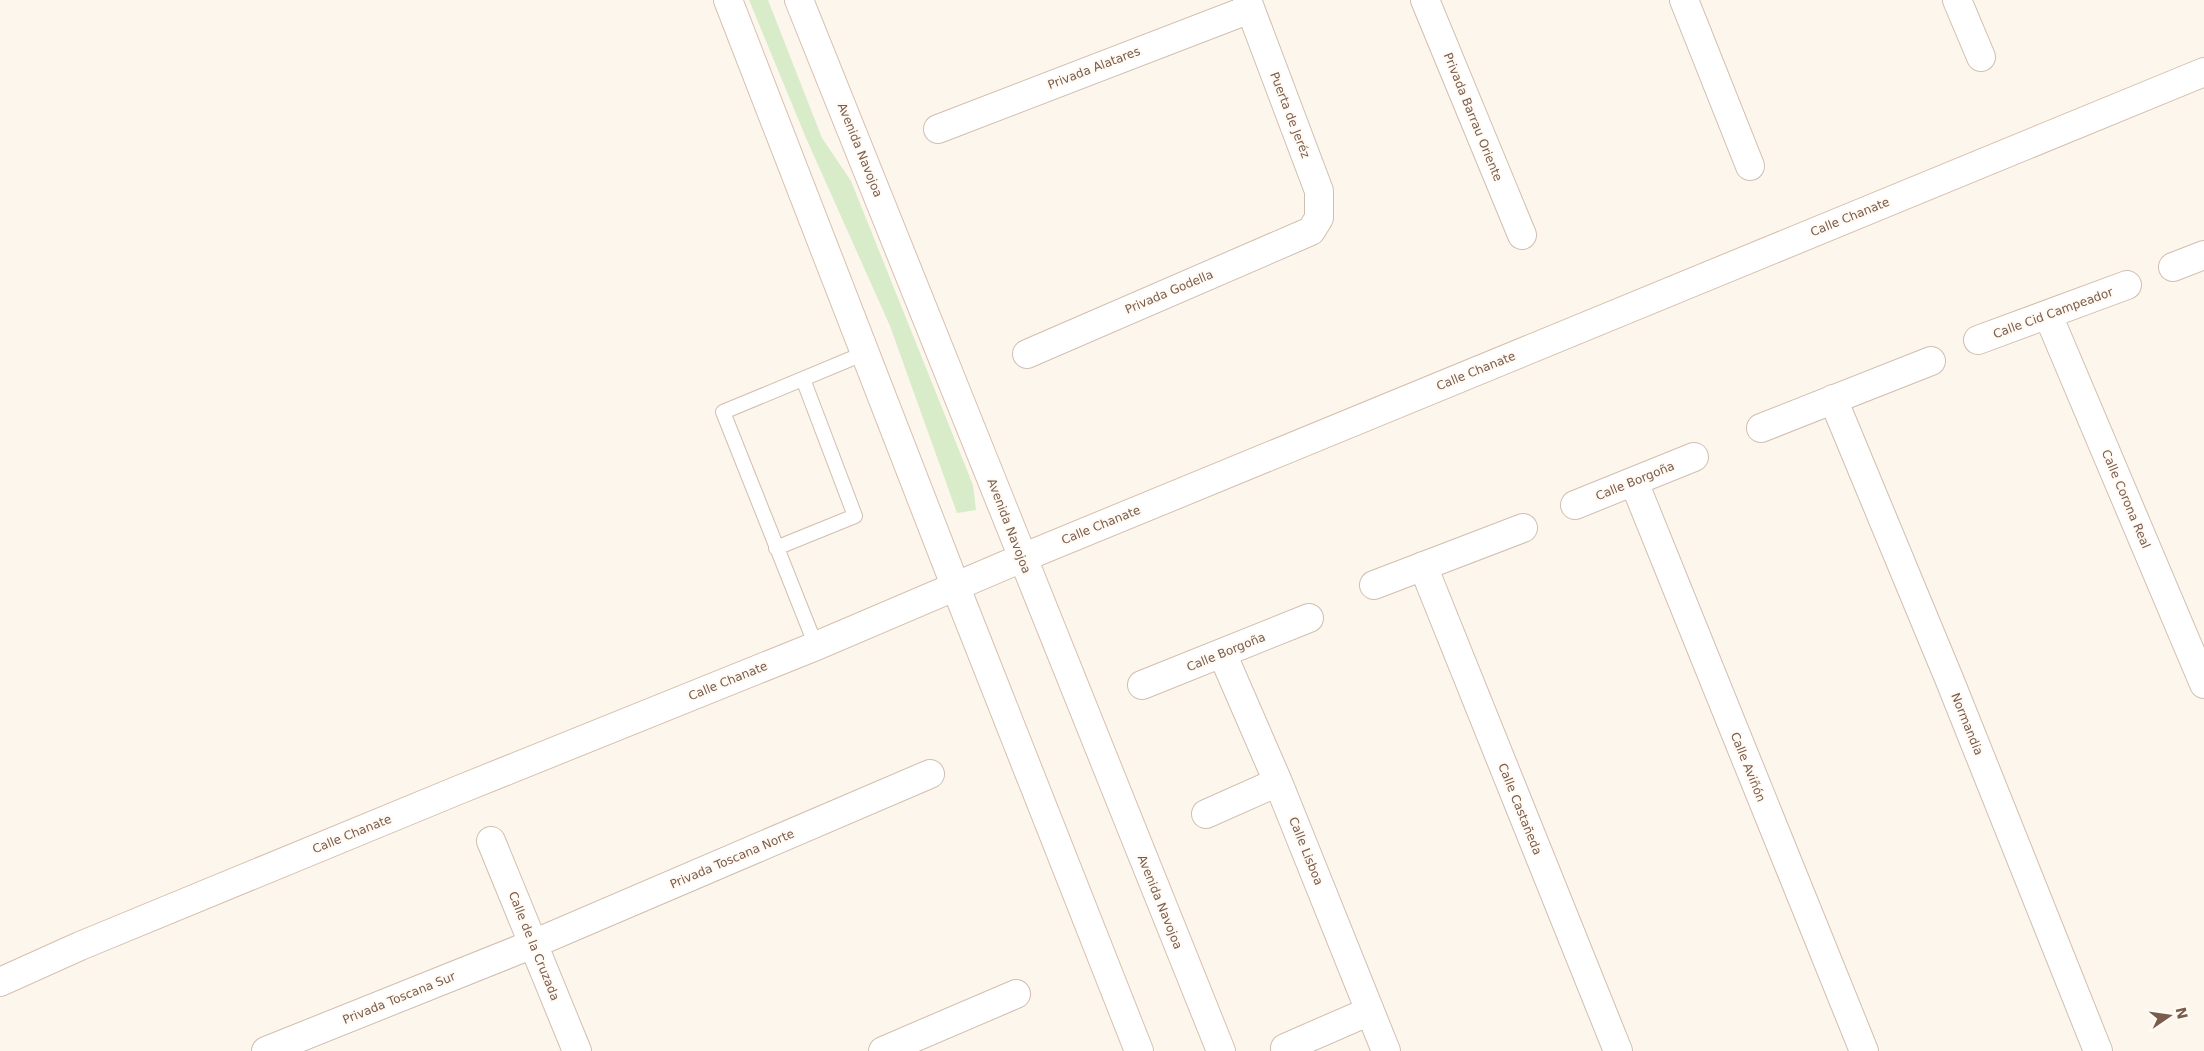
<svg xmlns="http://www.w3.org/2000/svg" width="2204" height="1051" font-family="'DejaVu Sans',sans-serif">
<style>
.grass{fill:#d8ecc9}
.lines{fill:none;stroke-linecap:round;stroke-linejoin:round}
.lane-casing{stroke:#d1beb0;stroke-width:16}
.street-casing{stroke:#d1beb0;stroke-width:30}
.secondary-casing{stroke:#d6c0b0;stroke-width:30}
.lane{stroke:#fff;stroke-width:14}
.street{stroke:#fff;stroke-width:28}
.secondary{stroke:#fff;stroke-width:28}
.labels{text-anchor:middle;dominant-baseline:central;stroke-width:4;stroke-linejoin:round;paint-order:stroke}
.street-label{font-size:12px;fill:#7a5c4d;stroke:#fffaf3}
</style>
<rect width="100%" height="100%" fill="#fdf6ec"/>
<path class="grass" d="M749,0h19l54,138 29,43 122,304 3,25 -19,3 -67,-187 -84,-188z"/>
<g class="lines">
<defs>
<path id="lane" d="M776,548l79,-32 -52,-137
M816,646l-93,-234 142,-59"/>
<path id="street" d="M1425,0l97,235
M1684,0l66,166
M1957,0l24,57
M938,129l312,-120
M2173,267l31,-12
M2048,315l156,369
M1978,340l149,-55
M1027,354l284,-123 8,-13v-27l-72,-191
M1833,399l117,282 148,370
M1761,428l170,-67
M1634,482l230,569
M1575,505l119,-48
M1423,566l195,485
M1374,585l149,-57
M1222,653l56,129 108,269
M1142,685l167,-67
M1206,814l72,-32
M491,841l86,210
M1285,1048l85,-37
M266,1051l267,-107 397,-170
M883,1051l133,-57"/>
<path id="secondary" d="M728,0l227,585 184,466
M799,0c142,350 279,702 422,1051
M0,982l80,-36 381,-157 355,-143 206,-88 1182,-486"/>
</defs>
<use href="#lane" class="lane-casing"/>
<use href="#street" class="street-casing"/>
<use href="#secondary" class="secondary-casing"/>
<use href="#lane" class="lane"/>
<use href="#street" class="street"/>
<use href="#secondary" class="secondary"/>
</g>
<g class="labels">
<g class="street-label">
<text transform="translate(1094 68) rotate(-21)">Privada Alatares</text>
<text transform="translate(1290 115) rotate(69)">Puerta de Jeréz</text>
<text transform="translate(1473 117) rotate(68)">Privada Barrau Oriente</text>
<text transform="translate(860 150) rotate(68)">Avenida Navojoa</text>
<text transform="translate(1850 217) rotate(-22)">Calle Chanate</text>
<text transform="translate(1169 292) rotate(-23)">Privada Godella</text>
<text transform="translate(2053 313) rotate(-20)">Calle Cid Campeador</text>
<text transform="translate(1476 371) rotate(-22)">Calle Chanate</text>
<text transform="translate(1635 481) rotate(-22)">Calle Borgoña</text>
<text transform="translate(2126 499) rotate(67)">Calle Corona Real</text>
<text transform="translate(1101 525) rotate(-22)">Calle Chanate</text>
<text transform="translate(1009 526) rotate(69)">Avenida Navojoa</text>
<text transform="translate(1226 652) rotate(-22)">Calle Borgoña</text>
<text transform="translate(728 681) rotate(-22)">Calle Chanate</text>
<text transform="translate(1967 724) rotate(68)">Normandia</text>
<text transform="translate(1748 767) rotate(68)">Calle Aviñón</text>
<text transform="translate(1520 809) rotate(68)">Calle Castañeda</text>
<text transform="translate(352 834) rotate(-22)">Calle Chanate</text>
<text transform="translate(1306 851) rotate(68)">Calle Lisboa</text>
<text transform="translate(732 859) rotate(-23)">Privada Toscana Norte</text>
<text transform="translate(1160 902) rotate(68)">Avenida Navojoa</text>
<text transform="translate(534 946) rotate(68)">Calle de la Cruzada</text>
<text transform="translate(399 998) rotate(-22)">Privada Toscana Sur</text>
</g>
</g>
<g transform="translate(2169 1016) rotate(77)" stroke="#fffaf3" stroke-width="4" paint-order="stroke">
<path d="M0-4L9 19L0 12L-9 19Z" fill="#7a5c4d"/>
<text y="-8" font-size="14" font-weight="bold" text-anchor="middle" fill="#7a5c4d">N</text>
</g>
</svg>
